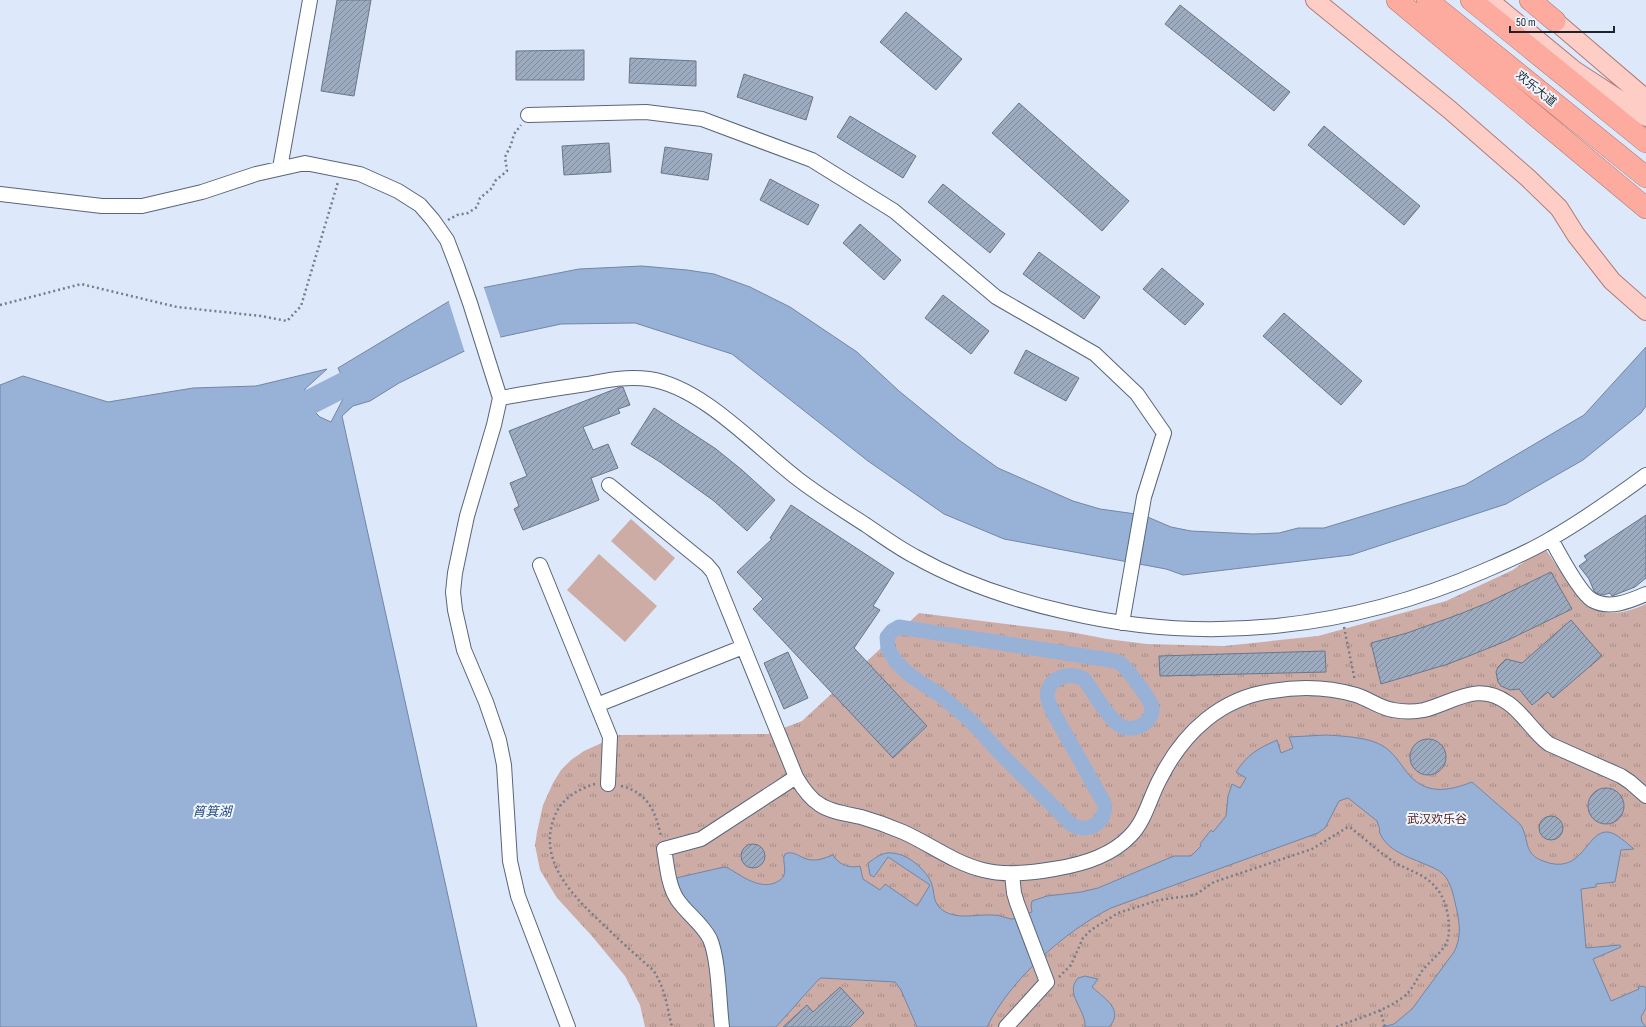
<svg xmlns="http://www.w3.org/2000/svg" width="1646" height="1027" font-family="'Sofia Sans Condensed','Noto Sans SC',sans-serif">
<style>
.grass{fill:#ceaca6}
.park{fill:url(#park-tufts)}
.water{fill:#98b1d7;stroke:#7386a3}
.pier{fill:#dde9fb}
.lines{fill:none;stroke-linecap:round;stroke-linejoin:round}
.canal{stroke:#98b1d7;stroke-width:15}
.river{stroke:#98b1d7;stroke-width:25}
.building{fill:url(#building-hatch);stroke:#69768a}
.minor-casing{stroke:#586679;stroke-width:16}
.major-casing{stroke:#af7b76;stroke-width:20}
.highway-casing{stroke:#af7b76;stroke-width:22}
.path{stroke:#757d8a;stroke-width:2.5;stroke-dasharray:2 3;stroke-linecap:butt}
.minor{stroke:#fff;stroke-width:14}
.major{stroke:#fecdc5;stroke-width:18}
.highway{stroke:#fdab9e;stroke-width:21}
.labels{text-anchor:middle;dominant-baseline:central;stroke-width:4;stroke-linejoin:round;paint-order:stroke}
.street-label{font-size:12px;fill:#1e232b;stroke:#eff6ff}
.park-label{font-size:12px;fill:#531711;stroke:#eff6ff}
.water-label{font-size:13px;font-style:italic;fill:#2e4f80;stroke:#eff6ff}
</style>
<defs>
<pattern id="park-tufts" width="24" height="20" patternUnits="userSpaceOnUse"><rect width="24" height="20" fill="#ceaca6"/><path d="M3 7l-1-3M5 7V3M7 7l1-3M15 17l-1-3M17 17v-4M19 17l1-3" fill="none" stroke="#a78c87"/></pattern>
<pattern id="building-hatch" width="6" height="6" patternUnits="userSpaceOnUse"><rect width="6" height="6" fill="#9cabc0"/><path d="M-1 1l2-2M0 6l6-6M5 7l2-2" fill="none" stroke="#7f8b9c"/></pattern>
</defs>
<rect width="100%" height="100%" fill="#dde9fb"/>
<path class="grass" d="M631,519l44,39 -20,23 -44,-40z
M599,554l58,52 -32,36 -58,-52z"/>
<path class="park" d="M1544,547l35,51c21,21 42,17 67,6v423h-1001l-5,-22 -15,-29 -34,-41 -34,-37 -17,-28 -5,-25 2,-13 6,-27 10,-22 8,-13 10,-10 13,-9 35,-16 149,-1 34,-13 117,-108 152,19 36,7 40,5 77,2 94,-10 128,-35 67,-31z"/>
<path class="water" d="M642,266l45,4 27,4 36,13 40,20 67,45 42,39 60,49 39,28 75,33 27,8 43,6 28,12 20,4 62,3 26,-1 19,-5h26l141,-43 119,-70 62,-68v59l-5,7 -58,47 -77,44 -155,51 -168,20 -17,-6 -162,-30 -60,-25 -76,-53 -136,-107 -97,-31 -74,1 -74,16 -88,43 -29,18 -17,5 -11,10 135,611h-477v-642l23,-9 85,26 85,-14 63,-2 71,-17 -22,20 1,14 14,14 11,5 13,-25 5,-5 -11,-24 128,-77 113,-22z
M1326,735c16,1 43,2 57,11 10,6 16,16 23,25 18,24 40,21 66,11 13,11 26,23 39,34 3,3 9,7 11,11 7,14 2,27 21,34 40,16 43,-31 65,-29 9,1 18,11 26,17l-13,1 -6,32 -19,2v3l-15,2 5,59 34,-3 1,2 -28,12 18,42 28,-12 -1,-2 6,-1 2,2v20l-5,9 1,5 4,5h-264l12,-3 18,-15 42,-57c7,-13 6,-27 3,-41 -3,-12 -5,-28 -14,-37 -4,-4 -11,-7 -16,-9 -18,-8 -41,-14 -48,-34l1,-1 -3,-9 -29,-23 -9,3 -14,27 -7,5 -207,75c-46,23 -101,72 -124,119h-70l-16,-37 -6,-8 -74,-4 -3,2 -42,47h-48l-16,-98c-8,-14 -21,-21 -29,-34 -4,-5 -5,-11 -7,-17l48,-11 4,1c14,8 30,21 47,15 3,-2 8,-4 9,-8 2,-6 -1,-13 0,-19l3,-3c7,-1 10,2 15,4 11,6 20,2 31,-2 5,9 16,14 27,11l3,13 17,11 5,-6 32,22 13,-21 -42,-28 -14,20 -4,-2 -2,-12c6,-4 12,-9 19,-10 17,-2 37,14 44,29 4,9 1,18 9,26 14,13 36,6 53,7 7,0 13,3 18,4 6,0 15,-5 21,-7l-1,-6 1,-5 15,-5 34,-4 17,-4 76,-32h17l10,-10 -1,-2 11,-14 2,2 13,-16 2,-20 4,-12 8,4 6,-10 -10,-6c12,-18 21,-23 41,-32l4,13 12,-5 -4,-11z
M1085,976l13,3 -6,8c12,11 33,23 17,40h-24c1,-18 -21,-33 -7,-49z"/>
<path class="pier" d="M483,285l18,54 -13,3 -23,11 -17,-54 17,-10z"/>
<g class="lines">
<path class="canal" d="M899,627l204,32c5,1 13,1 17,4 7,5 32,38 32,45 1,17 -22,26 -34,16 -10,-7 -26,-33 -33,-44 -15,-11 -42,-1 -37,20 1,4 3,8 5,12l51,91c4,19 -16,31 -32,22l-71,-71 -30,-33 -31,-26 -29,-19 -14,-13 -9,-14 -1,-12 5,-6z"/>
<path class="river" d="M306,404l69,-35"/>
</g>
<path class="building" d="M337,0h34l-17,96 -33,-5z
M1180,5l110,87 -16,19 -109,-87z
M906,12l56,47 -26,31 -56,-48z
M584,50v30h-68v-29z
M630,58l66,3v25l-67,-3z
M744,74l69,23 -7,23 -69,-23z
M1019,103l110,98 -27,30 -110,-98z
M850,116l66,40 -13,22 -66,-41z
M1324,126l96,80 -16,19 -96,-80z
M609,143l2,29 -47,3 -2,-29z
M665,147l47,7 -4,26 -47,-7z
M770,179l49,26 -11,20 -48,-25z
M943,184l62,50 -15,19 -62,-51z
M860,224l41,36 -17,20 -41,-37z
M1039,252l61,45 -16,22 -61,-45z
M1162,268l42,36 -19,21 -42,-36z
M943,295l46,36 -18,23 -46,-36z
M1284,313l78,68 -21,24 -78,-69z
M1026,350l53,28 -13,23 -52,-28z
M620,387h3l7,18 -12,4 2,4 -37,14 10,23 15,-6 10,24 -27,10 8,22 -76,30 -9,-21 5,-3 -9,-23 17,-7 -18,-45z
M654,408l62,41 26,21 33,30 -28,31 -33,-30 -54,-39 -29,-18z
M791,505l103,68 -21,33 7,4 -26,38 73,78 -34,32 -140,-149 10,-10 -26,-27 35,-33 -2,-1z
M1646,515v63l-11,9 -23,9 -2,-3 -7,2 -7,-2 -2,-2 -5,-12 -10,-13 8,-6 -3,-4z
M1551,572l21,37 -66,32 -32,13 -26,10 -67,20 -10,-41 36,-10 53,-19 27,-11z
M1571,620l31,36 -49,42 -5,-6 -16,13 -13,-16 -9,1 -9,-4 -3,-4 -2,-10 2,-5 8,-8 16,4z
M1325,651l1,21 -166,4 -1,-20z
M788,652l20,46 -24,11 -20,-46z
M1410 757a18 18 0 1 1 36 0a18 18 0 1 1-36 0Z
M1588 806a18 18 0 1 1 36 0a18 18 0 1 1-36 0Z
M1539 828a12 12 0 1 1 24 0a12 12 0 1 1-24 0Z
M741 856a12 12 0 1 1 24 0a12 12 0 1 1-24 0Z
M840,987l24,26 -14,14h-67l24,-22 6,7z"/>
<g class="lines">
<defs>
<path id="minor" d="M528,115l118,-3 56,7 110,41 82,51 102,86 99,57 42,40 27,39 -20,64 -22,126
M280,168l30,-168
M0,194l102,12h40l60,-14 54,-18 49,-11 55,11 38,17 22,14 13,15 14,20 10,26 13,37 30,95 -6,27 -27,91 -7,33 -5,24 -2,19 2,18 9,40 22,52 13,38 5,25 6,96 8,35 50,131
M500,398c29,-5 58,-10 87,-14 20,-4 41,-8 62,-5 54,8 107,68 149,100 22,17 45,31 68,46 16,11 31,22 48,31 48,27 99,44 152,56 142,34 286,16 418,-41 23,-10 47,-20 68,-33 33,-19 64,-41 94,-63
M609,485l98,80 6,7 83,205
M1551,539c7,13 30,55 41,61 17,10 38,1 54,-6
M540,565l70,172 -2,47
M597,705l146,-58
M722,1027c-3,-24 -3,-67 -12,-88 -8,-16 -24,-26 -33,-40 -9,-14 -10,-34 -13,-50l37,-10 95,-62c6,10 13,21 23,27 11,8 28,10 42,13 14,4 28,9 42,15 27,12 51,31 80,38 23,6 48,3 71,-1 26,-4 57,-13 76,-33 16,-16 20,-40 31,-59 23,-45 60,-79 111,-86 29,-5 57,-4 84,4 13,4 24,13 37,15 11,2 21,2 31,0 31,-8 53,-29 84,-7 16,11 25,29 41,41l72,32 9,6 16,14
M1006,1027l41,-45 -30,-79 -3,-10 -2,-19"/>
<path id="major" d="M1315,0l135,110 78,68 31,30 17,27 36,46 34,30
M1489,0l85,70 72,47
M1555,21l91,78"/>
<path id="highway" d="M1397,0l249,208
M1427,0l219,177
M1471,0l175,142
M1530,0l25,21"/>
</defs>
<use href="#minor" class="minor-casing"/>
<use href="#major" class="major-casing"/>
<use href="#highway" class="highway-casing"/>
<path class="path" d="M448,220l9,-5 11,-2 9,-6 3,-9 12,-10 3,-7 12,-10 -2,-14 6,-12 3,-11 7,-9
M0,305l81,-21 96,23 84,9 26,5 14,-15 37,-124
M1344,627l11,54
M595,784c-18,5 -35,16 -41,34 -17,45 22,81 52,109 15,15 31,29 47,43 12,17 14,37 19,57
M621,786c27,6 35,27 40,50
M1059,977l12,-12 12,-27 8,-8 27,-17 41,-13 36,-5 19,-13 98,-33 36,-22 3,1c14,11 28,24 43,34 15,9 32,12 43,27 10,11 16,41 9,55 -6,10 -17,18 -24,27 -6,9 -10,20 -20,27 -19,14 -44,20 -66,29
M1380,1010l5,17"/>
<use href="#minor" class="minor"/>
<use href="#major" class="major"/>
<use href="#highway" class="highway"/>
</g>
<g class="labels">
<g class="street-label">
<text transform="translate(1536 89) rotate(39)">欢乐大道</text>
</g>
<g class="park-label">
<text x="1437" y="819">武汉欢乐谷</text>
</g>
<g class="water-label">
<text x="212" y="812">筲箕湖</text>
</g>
</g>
<path d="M1510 26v6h104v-6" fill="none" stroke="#1e232b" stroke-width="2"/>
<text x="1516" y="26" font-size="12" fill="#1e232b" stroke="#eff6ff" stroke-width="3" paint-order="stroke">50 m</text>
</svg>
